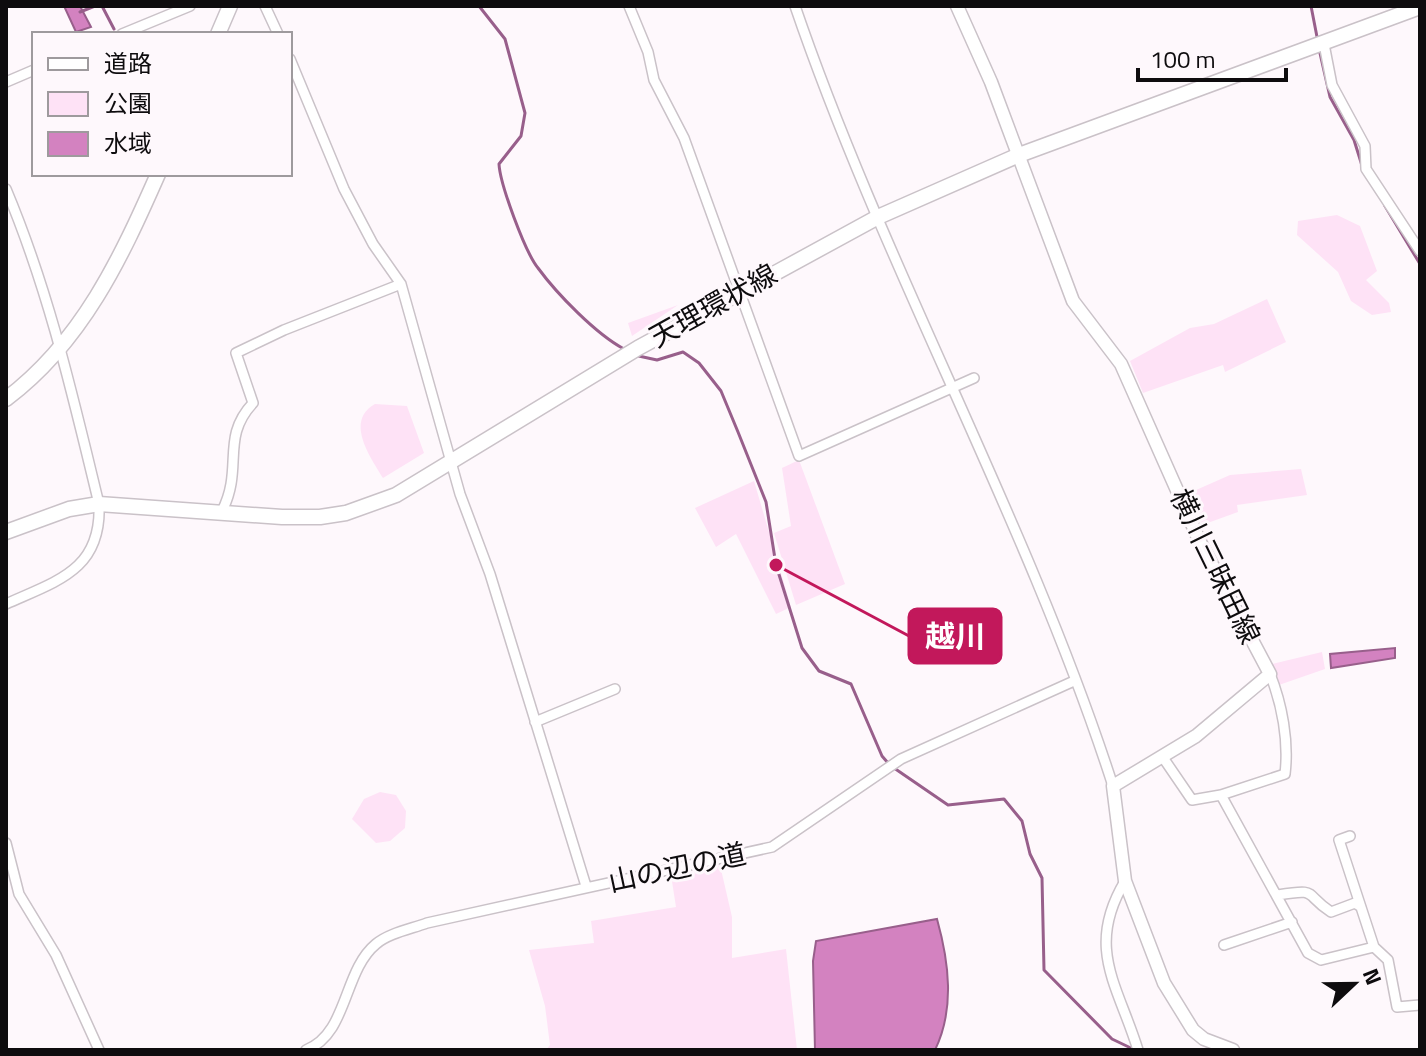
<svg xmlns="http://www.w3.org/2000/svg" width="1426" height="1056" font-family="'Titillium Web','Noto Sans JP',sans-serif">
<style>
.green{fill:#fee2f6}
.water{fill:#d382c0;stroke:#985f8b;stroke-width:2}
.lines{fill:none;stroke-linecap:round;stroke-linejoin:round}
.stream{stroke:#985f8b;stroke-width:3}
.minor-casing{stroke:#cac2c8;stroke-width:12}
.secondary-casing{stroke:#cac2c8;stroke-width:15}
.primary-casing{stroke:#cac2c8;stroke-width:17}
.trunk-casing{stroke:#cac2c8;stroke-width:17}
.minor{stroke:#fff;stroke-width:9}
.secondary{stroke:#fff;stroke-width:12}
.primary{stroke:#fff;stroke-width:14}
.trunk{stroke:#fff;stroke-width:14}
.labels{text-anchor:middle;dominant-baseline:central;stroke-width:6;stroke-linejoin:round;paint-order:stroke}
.street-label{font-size:28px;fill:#0e0c0e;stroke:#fef8fc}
.leader{fill:none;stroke:#c2185b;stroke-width:3}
.callout-dot{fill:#c2185b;stroke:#fef8fc;stroke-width:3}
.callout{fill:#c2185b;stroke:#c2185b;stroke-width:3}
.callout-label{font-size:30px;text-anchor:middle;font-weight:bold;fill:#fff}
</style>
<rect width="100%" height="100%" fill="#fef8fc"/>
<path class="green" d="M1337,215l23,11 17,45 -11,9 23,23 2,9 -19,3 -21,-14 -13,-29 -41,-37 1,-14z
M1267,299l19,43 -61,30 -2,-7 -80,28 -13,-32 60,-33 24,-4z
M678,305l-46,31 -4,-13z
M375,404l32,2 17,47 -41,25c-14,-23 -38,-57 -8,-74z
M799,460l46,124 -49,21 -22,-72 17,-7 -9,-58z
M1301,469l6,26 -70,10 1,7 -36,13 -15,-31 43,-19z
M754,481l37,126 -15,7 -40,-80 -20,13 -21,-39z
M1322,652l3,17 -49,17 -8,-21z
M380,792l16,3 10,16 -1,17 -15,13 -14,2 -24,-24 12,-20z
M720,865l12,52v41l54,-9 11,101h-251l4,-5 -5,-39 -16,-56 65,-7 -3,-22 85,-14 -5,-32z"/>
<path class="water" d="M64,6h16l11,21 -15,5z
M1395,648v10l-64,10 -1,-14z
M937,919c12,43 18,90 -2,131h-120l-2,-89 3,-20z"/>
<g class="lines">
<path class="stream" d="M102,6l12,23
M479,6l26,33 20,74 -4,23 -22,28c1,20 26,88 39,104 19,26 58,66 86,81
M1311,6l7,36
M80,12l15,-6
M1319,49l11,48 24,43 10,32
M1385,206l35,58
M634,355l23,5 26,-8 16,11 22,28 17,41 28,70 10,63 26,83 17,23 32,13 31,72 6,7
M894,768l54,37 56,-6 18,22 8,33 12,24 2,92 68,69 23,11"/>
<defs>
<path id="minor" d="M265,6l13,28
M629,6l19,46 6,28 30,58 115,318 175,-78
M795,6c91,266 232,513 318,780
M122,34l68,-28
M1324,44l8,41 33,61 1,23 54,82
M290,59l54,130 29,55 28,40 59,210 30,80 96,312
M6,82l28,-12
M6,189c43,102 67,208 93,315 3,66 -42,77 -93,100
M222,511c22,-43 -2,-73 31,-108l-17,-50 48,-23 117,-46
M535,722l80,-33
M1164,759l28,41 29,-5 64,-21c4,-33 -3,-70 -15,-100
M1221,795l87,158 13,7 53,-13
M1350,836l-11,4 35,107 14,13 9,47 23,-2
M6,843l13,51 37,61 43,95
M1125,881c-40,67 -7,104 13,169
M1278,895c42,-7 25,-1 53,17l24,-9 6,4
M1224,945l68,-23
M306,1050c42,-16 37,-79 70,-106 13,-11 35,-15 51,-21l345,-76 129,-88 173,-78"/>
<path id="secondary" d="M957,6l34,76 82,219 48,63 79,178 70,132 -74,62 -83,50 12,95 39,102 29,47 11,9 29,11"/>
<path id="primary" d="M6,532l63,-23 30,-5 183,13h38l26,-4 50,-18 242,-147 240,-131 141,-62 401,-148"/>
<path id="trunk" d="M218,34l12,-28
M6,399c76,-57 115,-141 152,-225"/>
</defs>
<use href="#minor" class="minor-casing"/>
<use href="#secondary" class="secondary-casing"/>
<use href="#primary" class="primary-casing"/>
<use href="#trunk" class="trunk-casing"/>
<use href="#minor" class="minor"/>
<use href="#secondary" class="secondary"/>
<use href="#primary" class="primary"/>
<use href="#trunk" class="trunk"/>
</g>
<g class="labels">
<g class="street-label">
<text transform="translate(713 305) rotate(-29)">天理環状線</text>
<text transform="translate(1216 566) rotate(64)">横川三昧田線</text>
<text transform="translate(677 867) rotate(-12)">山の辺の道</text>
</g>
</g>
<path class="leader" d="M776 565L909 636"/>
<circle class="callout-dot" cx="776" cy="565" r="8"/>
<rect class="callout" x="909" y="609" width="92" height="54" rx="8"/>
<g class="callout-label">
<text x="955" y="647">越川</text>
</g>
<rect width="1426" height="1056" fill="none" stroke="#0e0c0e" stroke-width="16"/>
<rect x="32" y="32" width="260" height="144" fill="#fef8fc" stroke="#9e9a9d" stroke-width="2"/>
<rect x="48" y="58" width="40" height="12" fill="#ffffff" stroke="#9e9a9d" stroke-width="2"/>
<text x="104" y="72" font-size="24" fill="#0e0c0e">道路</text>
<rect x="48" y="92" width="40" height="24" fill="#fee2f6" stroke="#9e9a9d" stroke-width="2"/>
<text x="104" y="112" font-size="24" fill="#0e0c0e">公園</text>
<rect x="48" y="132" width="40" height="24" fill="#d382c0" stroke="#9e9a9d" stroke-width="2"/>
<text x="104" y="152" font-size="24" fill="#0e0c0e">水域</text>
<g transform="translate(1354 984) rotate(68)" stroke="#fef8fc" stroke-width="6" paint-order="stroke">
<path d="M0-6L14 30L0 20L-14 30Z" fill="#0e0c0e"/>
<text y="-12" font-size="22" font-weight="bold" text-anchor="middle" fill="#0e0c0e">N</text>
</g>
<path d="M1138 68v12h148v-12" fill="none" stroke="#0e0c0e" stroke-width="4"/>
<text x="1150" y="68" font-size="24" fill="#0e0c0e" stroke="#fef8fc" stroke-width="6" paint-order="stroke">100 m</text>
</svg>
